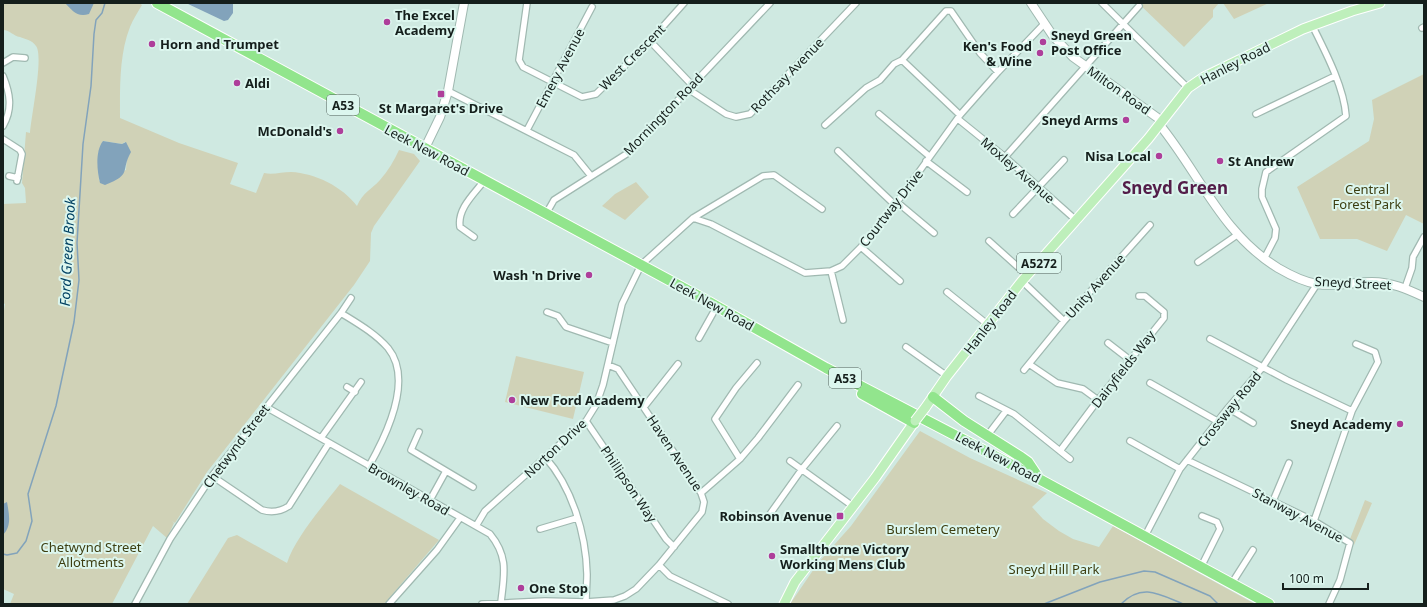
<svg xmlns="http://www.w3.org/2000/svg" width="1427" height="607" font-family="'Noto Sans',sans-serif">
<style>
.green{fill:#d0d2b7;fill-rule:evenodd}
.water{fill:#82a3bb}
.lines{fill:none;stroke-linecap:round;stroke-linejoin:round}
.stream{stroke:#82a3bb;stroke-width:1.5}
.street-casing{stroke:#a0b9b1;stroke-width:8}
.secondary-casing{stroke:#a0b9b1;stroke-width:10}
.primary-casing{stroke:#fff;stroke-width:11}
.highway-casing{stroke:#fff;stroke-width:12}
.street{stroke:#fff;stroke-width:5.5}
.secondary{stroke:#fff;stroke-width:8}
.primary{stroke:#beefbb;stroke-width:9}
.highway{stroke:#92e58d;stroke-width:10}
.primary-bridge-casing{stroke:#fff;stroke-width:11;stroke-linecap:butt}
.primary-bridge{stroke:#beefbb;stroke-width:9}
.poi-dot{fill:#ae3e9a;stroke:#dcf6ee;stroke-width:1.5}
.labels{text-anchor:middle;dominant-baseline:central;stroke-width:4;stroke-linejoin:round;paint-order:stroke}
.shield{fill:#dcf6ee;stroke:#51605b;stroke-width:1}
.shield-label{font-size:12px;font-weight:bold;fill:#151f1c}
.poi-label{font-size:13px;font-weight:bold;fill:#151f1c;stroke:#dcf6ee;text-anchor:start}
.street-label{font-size:13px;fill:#151f1c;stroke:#dcf6ee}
.park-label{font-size:13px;fill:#3d3e11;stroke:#dcf6ee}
.water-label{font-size:14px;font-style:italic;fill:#024162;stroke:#dcf6ee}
.district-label{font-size:17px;font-weight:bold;fill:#531d49;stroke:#dcf6ee}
</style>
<rect width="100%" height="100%" fill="#cfe9e1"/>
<path class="green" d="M3,3h136l3,2c-4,7 -9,14 -12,22 -11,28 -10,61 -10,91l59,25 59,20 -8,21 26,9 8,-20c9,2 18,-1 27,-1 24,1 52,15 66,34 6,-14 14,-16 23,-26 8,-9 14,-19 19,-30l15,4 6,7 -46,65 -3,7 -1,28 -16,24 -147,187 -32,51 -3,-2 2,2 -7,15 -14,-12 -41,78h-102l4,-10 -11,-5v-272l2,-13 -2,-1v-99l23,-1 -1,-15 -3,-5 4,-51 4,1c1,-16 14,-77 6,-87 -4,-6 -11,-7 -16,-9 -7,-1 -10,-7 -17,-7zM103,141l19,3 3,-2 2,14 -1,14 -27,11 -1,-27z
M1138,3h81l-6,7v7l-29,30z
M1223,3h46l-35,16z
M1424,74v150l-18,-9 -19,36 -30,-12h-37l-23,-52 72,-46 5,-22 -2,-19z
M636,182l13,15 -24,23 -23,-14 13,-12z
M516,356l68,16 -11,47 -68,-17z
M920,431l50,27 77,35 -15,14 11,12 16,12 14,8 26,8 14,-21 142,78h-465l28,-41 33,-37z
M340,484l99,56 -55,64h-197l41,-66 9,-3 50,28c8,-25 36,-57 53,-79z
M1365,500l7,3 -18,42 -4,-6z"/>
<path class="water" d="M65,3h29l-5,11c-12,4 -17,-4 -24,-11z
M186,3h47v10l-5,7 -4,1z
M103,141l19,3 4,-2 5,10c-11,19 2,22 -26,33l-5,-2c-3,-12 -5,-32 3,-42z
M7,502c2,12 5,24 -4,33v-31z"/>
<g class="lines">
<path class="stream" d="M3,554l4,1 10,-2 9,-12 6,-20 -4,-27 28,-88 18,-84 5,-42 -2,-37 6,-99 8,-58 3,-52 2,-14 6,-7 3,-10
M1044,604l56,-22 44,-11 11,1 55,24 8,8
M1121,604c21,-21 38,-10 62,0"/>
<defs>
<path id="street" d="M527,3l-8,57 4,7 59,30 14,-3 54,-53 34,-38
M1102,3l86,85
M1422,28l2,-1
M650,41l42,44
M902,60l58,55
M3,63l10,-6 12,1
M3,76c7,17 10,33 0,50
M688,89l38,25 10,3 14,-3 106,-111
M448,91l126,64 17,21
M879,114l50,42
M1256,114l79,-38
M958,119l47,38 72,64
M825,125l41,-37 14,-8 14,-16 8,-4 44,-49h5l29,42 18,19
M527,130l65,-123
M3,139l17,11 2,4 -5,27
M838,151l57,54
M1005,157l134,-151
M926,161l41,31
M9,176l9,2
M897,202l37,31
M546,214l8,-14 74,-47 142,-150
M1013,214l51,-54
M693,218l18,6 94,49 26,-2 11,-5 19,-19 39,-49 60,-83 38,-43 46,-48
M474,237l-14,-10c-3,-18 14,-33 24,-46
M989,241l39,35
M861,247l39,34
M1264,259l11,-21 1,-9 -14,-32v-8l4,-17 80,-56c-2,-29 -21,-65 -34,-91
M1198,262l39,-27
M831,271l12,49
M1022,281l42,40
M1405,288l7,-20 1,-11 11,-20
M947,292l40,32
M547,312l11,4 8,11 47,16
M341,313c16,10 34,20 47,35 26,32 -2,88 -19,118
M699,338l18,-32
M1210,339l77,41 65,31
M1108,343l22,17
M906,347l41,29
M1029,364l28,19 26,6 15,11
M1024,370l40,-49 86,-96
M1150,383l67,38
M347,387l8,5
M979,396l35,18 56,45
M266,407l224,127c19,23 14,41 11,68
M644,407l34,-43
M1228,408l25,15
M586,421l80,118 8,8
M419,432l-8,18 62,37
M987,436l19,-25
M321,438l40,-56
M1130,441l50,28
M1060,451l38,-51 66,-82v-6l-19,-16h-6
M545,457c27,30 41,77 42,117 0,9 -1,19 -1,28
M740,459l-25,-40 21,-31 21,-25
M1187,460l127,61 36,22 -10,37 -11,24
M790,461l64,46
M212,476l50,34c10,3 18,2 27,-4l40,-63
M701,493l39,-34 18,-21 40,-53
M430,500l16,-29
M1273,501l16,-38
M770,514l32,-45 35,-43
M1314,521l38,-110 26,-49 -3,-10 -19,-8
M476,526l9,-15 101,-90 10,-16 7,-20 19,-81 19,-39 52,-47 70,-42 11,-1 48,34
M540,529l37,-11
M1145,536l35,-67 48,-61 34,-40 55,-84
M659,565l11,11 58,28
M1201,567l19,-38 -3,-7 -15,-6
M1232,583l21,-33
M135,604l35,-65 42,-63 129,-163 10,-15
M389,604l48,-54 23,-32
M482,604l63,-3 41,1 28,-2 11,-4 11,-7 23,-24 43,-53 2,-10 -3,-9 -83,-124 -10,-4"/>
<path id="secondary" d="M1031,3l22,33 20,21 89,64
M1159,124c41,50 62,109 119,144 12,7 26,14 39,16 19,3 37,-2 55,-2 19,0 35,7 52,15
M425,148l15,-31 8,-26 16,-88"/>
<path id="primary" d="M925,408l22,-32 75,-95 126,-142 40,-51 16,-11 99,-48 49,-18 28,-8
M784,604l11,-22 80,-104 40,-57"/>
<path id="highway" d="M157,3l545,295 124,70 213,111 230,125
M862,394l52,29
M933,397l31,24 57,36 7,5 10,15"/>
</defs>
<use href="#street" class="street-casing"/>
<use href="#secondary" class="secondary-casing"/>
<use href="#primary" class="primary-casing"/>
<use href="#highway" class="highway-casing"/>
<use href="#street" class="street"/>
<use href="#secondary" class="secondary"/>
<use href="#primary" class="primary"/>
<use href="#highway" class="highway"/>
<defs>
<path id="primary-bridge" d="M915,421l10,-13"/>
</defs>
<use href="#primary-bridge" class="primary-bridge-casing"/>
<use href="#primary-bridge" class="primary-bridge"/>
</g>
<g class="poi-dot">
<circle cx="387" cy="22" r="4"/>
<circle cx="1043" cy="42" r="4"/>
<circle cx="152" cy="44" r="4"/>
<circle cx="1040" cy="53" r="4"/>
<circle cx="237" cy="83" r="4"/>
<rect x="437" y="90" width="8" height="8" rx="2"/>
<circle cx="1126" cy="120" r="4"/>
<circle cx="340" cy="131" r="4"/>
<circle cx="1159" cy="156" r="4"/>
<circle cx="1220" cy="161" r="4"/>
<circle cx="589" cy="275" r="4"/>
<circle cx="512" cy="400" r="4"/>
<circle cx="1400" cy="424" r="4"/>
<rect x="836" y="512" width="8" height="8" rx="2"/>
<circle cx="772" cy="556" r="4"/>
<circle cx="521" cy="588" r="4"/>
</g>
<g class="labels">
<g class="shield">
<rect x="327" y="95" width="32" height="20" rx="3"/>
<rect x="1017" y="253" width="44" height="20" rx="3"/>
<rect x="829" y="368" width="32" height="20" rx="3"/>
</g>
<g class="shield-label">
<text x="343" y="105">A53</text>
<text x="1039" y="263">A5272</text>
<text x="845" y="378">A53</text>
</g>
<g class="poi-label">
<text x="395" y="15">The Excel<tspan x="395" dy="15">Academy</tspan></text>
<text x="1051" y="35">Sneyd Green<tspan x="1051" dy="15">Post Office</tspan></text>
<text x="160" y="44">Horn and Trumpet</text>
<text x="1032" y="46" text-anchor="end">Ken's Food<tspan x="1032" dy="15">&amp; Wine</tspan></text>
<text x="245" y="83">Aldi</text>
<text x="441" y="108" text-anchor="middle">St Margaret's Drive</text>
<text x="1118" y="120" text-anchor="end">Sneyd Arms</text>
<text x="332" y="131" text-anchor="end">McDonald's</text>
<text x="1151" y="156" text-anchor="end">Nisa Local</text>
<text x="1228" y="161">St Andrew</text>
<text x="581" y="275" text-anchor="end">Wash 'n Drive</text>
<text x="520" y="400">New Ford Academy</text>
<text x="1392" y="424" text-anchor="end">Sneyd Academy</text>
<text x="832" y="516" text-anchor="end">Robinson Avenue</text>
<text x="780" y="549">Smallthorne Victory<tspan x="780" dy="15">Working Mens Club</tspan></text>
<text x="529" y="588">One Stop</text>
</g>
<g class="street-label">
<text transform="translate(632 57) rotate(-45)">West Crescent</text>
<text transform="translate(1235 63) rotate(-27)">Hanley Road</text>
<text transform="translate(560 68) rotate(-62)">Emery Avenue</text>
<text transform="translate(787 75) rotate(-46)">Rothsay Avenue</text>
<text transform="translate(1119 90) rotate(35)">Milton Road</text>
<text transform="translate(663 114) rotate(-46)">Mornington Road</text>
<text transform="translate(427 150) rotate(28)">Leek New Road</text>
<text transform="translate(1018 170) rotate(41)">Moxley Avenue</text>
<text transform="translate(891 208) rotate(-52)">Courtway Drive</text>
<text transform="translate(1353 283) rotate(3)">Sneyd Street</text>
<text transform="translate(1095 286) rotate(-48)">Unity Avenue</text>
<text transform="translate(712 304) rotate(29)">Leek New Road</text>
<text transform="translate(990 322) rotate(-52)">Hanley Road</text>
<text transform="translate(1123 369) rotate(-52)">Dairyfields Way</text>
<text transform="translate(1229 409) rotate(-51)">Crossway Road</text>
<text transform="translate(236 446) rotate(-53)">Chetwynd Street</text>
<text transform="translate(555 448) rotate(-43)">Norton Drive</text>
<text transform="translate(675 453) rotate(56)">Haven Avenue</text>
<text transform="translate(998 457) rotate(28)">Leek New Road</text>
<text transform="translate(629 484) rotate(56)">Phillipson Way</text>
<text transform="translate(409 489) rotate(30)">Brownley Road</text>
<text transform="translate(1298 515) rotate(28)">Stanway Avenue</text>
</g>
<g class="park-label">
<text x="1367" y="189">Central<tspan x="1367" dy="15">Forest Park</tspan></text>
<text x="943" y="529">Burslem Cemetery</text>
<text x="91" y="547">Chetwynd Street<tspan x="91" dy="15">Allotments</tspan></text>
<text x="1054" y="569">Sneyd Hill Park</text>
</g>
<g class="water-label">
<text transform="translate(67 252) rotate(-87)">Ford Green Brook</text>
</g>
<g class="district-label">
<text x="1175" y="187">Sneyd Green</text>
</g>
</g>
<rect width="1427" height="607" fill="none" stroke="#151f1c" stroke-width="8"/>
<path d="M1283 583v6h85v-6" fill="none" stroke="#151f1c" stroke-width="2"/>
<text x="1289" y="583" font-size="12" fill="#151f1c" stroke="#dcf6ee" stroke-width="3" paint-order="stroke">100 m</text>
</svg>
